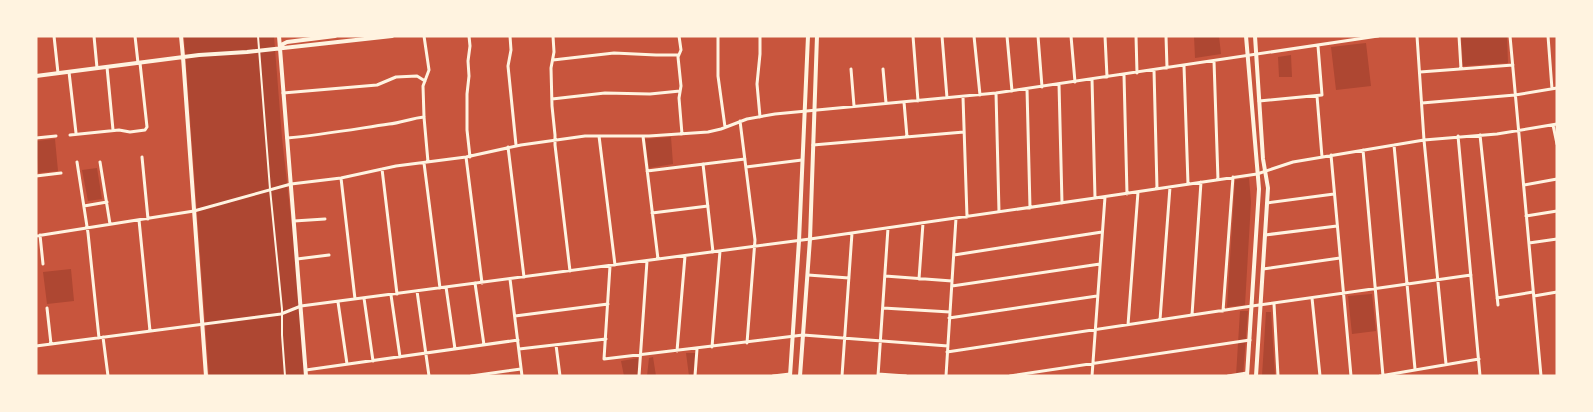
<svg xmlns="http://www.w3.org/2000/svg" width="1593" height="412" font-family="'Open Sans',sans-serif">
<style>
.green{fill:#ae4732}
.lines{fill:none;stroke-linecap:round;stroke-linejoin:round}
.pedestrian{stroke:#fff3e0;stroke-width:2}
.minor{stroke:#fff3e0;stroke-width:3}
.tertiary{stroke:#fff3e0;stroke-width:4}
.secondary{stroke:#fff3e0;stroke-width:4}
</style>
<rect width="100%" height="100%" fill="#c8553d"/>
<path class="green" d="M184,36h90l8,102 13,116 10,122h-96z
M1194,36h25l2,18 -26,4z
M1461,36h46l1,27 -45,3z
M1366,43l5,43 -35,4 -5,-43z
M1291,55l1,22h-13l-1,-20z
M671,137l2,27 -24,4 -4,-29z
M55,139l3,32 -20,2 -2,-32z
M97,168l5,31 -14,2 -6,-31z
M1249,178l2,24 -6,103 -18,2 8,-127z
M71,269l3,32 -27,3 -4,-32z
M1372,294l4,37 -24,3 -4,-38z
M1240,311h8l-5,65h-7z
M1266,312h5l4,63 -13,1z
M686,353h9l-2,23h-4z
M653,357l3,19h-9l2,-18z
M639,358l-2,18h-13l-3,-15z"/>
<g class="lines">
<path class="pedestrian" d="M258,36l12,153 12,120v26l3,41"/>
<path class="minor" d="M54,36l4,37
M94,36l3,32
M135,36l3,27
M424,36l5,34 -6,16 1,31 4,45
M469,36l1,10 -2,15 1,15 -2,18v36l3,27
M510,36l1,14 -3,16 8,79
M553,36l1,16 -3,16 1,38 3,29v10l15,126
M679,36l2,14 -3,7 3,29 -2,12 3,36
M718,36v40l7,51
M760,36v18l-3,30 3,33
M913,36l5,65
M942,36l5,62
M974,36l6,59
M1007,36l5,55
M1038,36l4,51
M1071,36l4,46
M1105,36l2,41
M1136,36l1,37
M1166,36l1,32
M1417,36l7,104 22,224
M1459,36l2,33
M1510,36l31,340
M1548,36l4,53
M553,60l61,-7 42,2h22
M1214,61l4,119
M1184,66l4,118
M107,67l6,63
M851,69l3,37
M883,69l3,34
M1154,70l3,119
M69,72l7,61
M1420,72l93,-7
M1124,75l3,119
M1092,79l3,119
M1059,84l3,119
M1027,89l3,119
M283,93l94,-8 19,-8 21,-1 8,5
M996,93l3,119
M1317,96l5,61
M963,97l4,120
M552,99l53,-6 45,1 30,-3
M1259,101l63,-6 -4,-49
M904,102l3,35
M1422,103l93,-8 42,-7
M740,121l15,119 -8,103
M1553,125l4,19
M70,135l49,-5 11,2 15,-2 2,-3 -7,-64
M1480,135l18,170
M599,136l16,129
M643,136l15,123
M1458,136l22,240
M36,138l20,-2
M287,138c34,-3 68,-9 102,-14 12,-1 23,-6 35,-7
M813,145l151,-13
M1394,145l21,224
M508,147l16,130
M1363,150l20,226
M1331,155l20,221
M142,157l6,62
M466,157l16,126
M77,162l11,71 11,105
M100,162l10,62
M424,163l16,125
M703,164l10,88
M746,167l56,-7
M382,169l15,125
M647,171l98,-12
M36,176l25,-3
M341,178l14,121
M1524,185l33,-6
M1267,203l67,-9
M84,206l23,-4
M652,213l56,-7
M1526,216l31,-5
M139,220l11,111
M294,221l31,-2
M40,235l3,29
M1265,235l72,-9
M36,236l158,-25 97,-27 50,-6 55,-12 70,-9 55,-12 64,-9h64l59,-4 13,-3 26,-10 28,-5 221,-21 382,-57
M1529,243l28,-4
M954,255l148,-23
M297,259l32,-4
M610,266l-6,93 199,-24 145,11
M1263,269l77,-11
M808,275l41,3
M885,276l67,5
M510,279l12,97
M919,279l4,-56
M475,283l9,62
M952,286l148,-22
M446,287l9,62
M417,291l12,85
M391,295l9,62
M1534,296l23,-4
M364,298l9,63
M1312,298l8,78
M1497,298l36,-6
M338,302l9,62
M1274,304l4,72
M47,308l4,36
M883,308l67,4
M1223,311l10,-134
M1192,315l9,-133
M515,316l93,-12
M949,318l148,-22
M1160,320l10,-133
M1128,325l10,-133
M103,337l5,39
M556,345l4,31
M36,346l245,-32 20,-8 509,-67 285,-41 162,-24 36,-12 131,-22 73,-6 60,-10
M712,347l8,-96
M519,349l87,-10
M677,351l8,-95
M947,352l305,-46 219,-31
M306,370l212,-30
M878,374l28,2
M471,376l50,-7
M639,376l8,-115
M695,376l2,-27
M773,376l17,-2
M842,376l10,-143
M878,376l10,-148
M946,376l10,-158
M1010,376l240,-36
M1092,376l13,-179
M1228,376l19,-3
M1380,376l99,-17"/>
<path class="tertiary" d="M181,36l2,21
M1246,36l13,153 -12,187
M1255,36l8,123 5,29 -12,188
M790,376l9,-135 9,-205
M800,376l10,-137 7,-203"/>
<path class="secondary" d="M279,36l27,340
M280,49l3,-5 4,-2 48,-6
M183,57l23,319
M36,76l163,-21 48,-3 145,-16"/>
</g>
<rect width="1593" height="412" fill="none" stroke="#fff3e0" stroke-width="75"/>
</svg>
